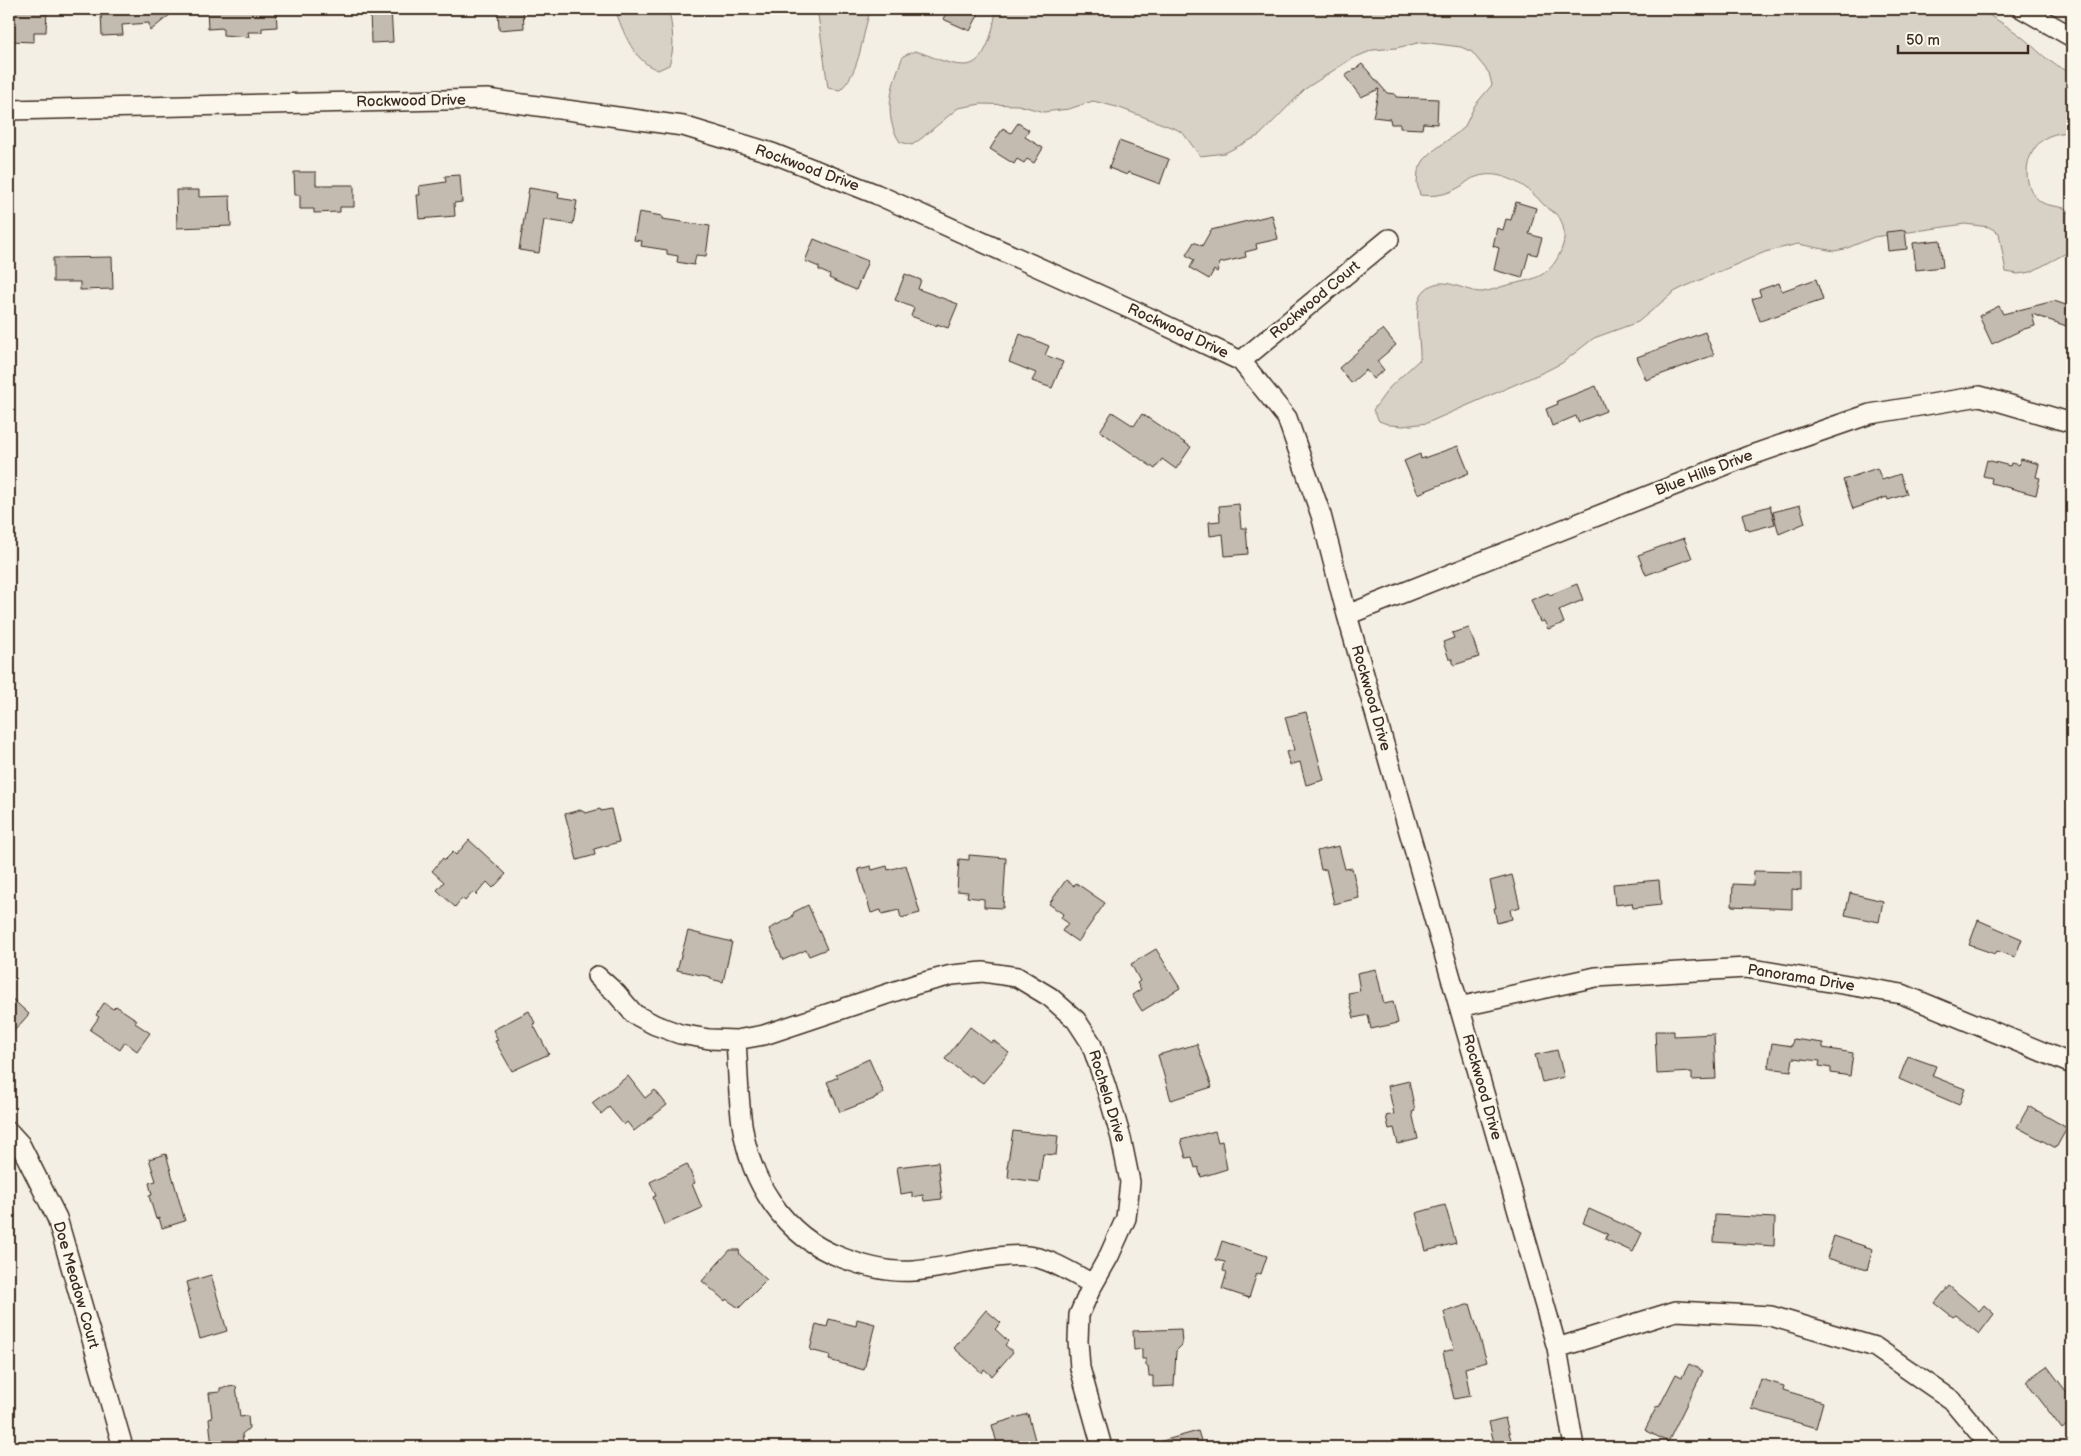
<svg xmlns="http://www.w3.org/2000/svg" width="2081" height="1456" font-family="'Balsamiq Sans',sans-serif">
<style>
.green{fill:#d8d1c6;stroke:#8a7e72}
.building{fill:#c3bbb0;stroke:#3b2a1e}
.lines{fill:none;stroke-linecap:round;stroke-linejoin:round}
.minor-casing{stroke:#3b2a1e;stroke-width:22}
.minor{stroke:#fbf7ec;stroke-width:19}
.labels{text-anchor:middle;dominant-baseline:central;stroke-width:4.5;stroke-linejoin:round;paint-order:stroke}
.street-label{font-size:15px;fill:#3b2a1e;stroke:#fbf7ec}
</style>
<rect width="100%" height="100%" fill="#f3efe4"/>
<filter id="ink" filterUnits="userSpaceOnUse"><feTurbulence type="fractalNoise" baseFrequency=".02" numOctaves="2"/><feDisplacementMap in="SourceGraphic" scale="10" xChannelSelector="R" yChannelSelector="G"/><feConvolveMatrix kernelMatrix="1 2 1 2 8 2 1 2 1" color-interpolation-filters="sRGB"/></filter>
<g filter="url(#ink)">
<path class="green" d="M615,9h54c3,20 7,37 0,56l-11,5c-24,-8 -35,-38 -43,-61z
M819,9h52c-10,26 -9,61 -31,81l-12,-2 -10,-73z
M996,9h983c13,8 27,16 39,25 19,14 31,32 54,38v59c-7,2 -16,2 -23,5 -25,12 -30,50 -8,66 6,4 19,4 26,7l5,8v33l-41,22 -13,2 -12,-2 -7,-39 -10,-6 -24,-3 -91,13 -29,12 -11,2 -36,-7 -33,8 -81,35 -10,5 -36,30 -44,16 -32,25 -18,9 -117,51 -24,3 -13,-1 -11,-4 -6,-11 17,-23 30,-28c1,-18 -9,-57 5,-69 18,-17 37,2 57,2 8,-1 15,-4 22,-6 23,-6 42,-6 54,-29 4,-8 7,-16 6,-25 -3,-21 -11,-17 -22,-29 -14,-17 -42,-35 -66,-26 -5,1 -9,5 -13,8 -14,9 -26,12 -43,10l-3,-12 1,-12 6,-11 9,-9 31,-23 11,-23 17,-20 -3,-12 -9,-11 -8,-10 -11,-5 -39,-5 -26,6 -23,2 -22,9 -46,30 -45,46 -35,18 -25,3 -17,-23 -7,-4 -59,-22 -24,-6 -24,8 -25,3 -26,-7 -37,-1 -23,4 -36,30 -10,7 -12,-3c-18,-27 -8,-58 3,-86l12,-5c16,4 31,14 49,14 23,1 30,-39 32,-56z"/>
<path class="building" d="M9,9h38l-1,23h-12v10l-24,-1z
M110,9h67l-27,22 -1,-8 -27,2 1,10 -21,1 -1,-24h9z
M207,9h69l1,18 -15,1v4h-14l1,5 -26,-2v-7l-15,1z
M370,9h21l2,33 -22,1z
M498,9h25l1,19 -25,2z
M948,9h33l-11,22 -27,-12z
M1362,64l25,29 8,1 1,3 42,2 -1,25 -14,-1 -1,6 -22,-1v-4h-9l-1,-5 -17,-2 6,-28 -18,8 -16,-21z
M1018,123l11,7 -4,7 18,11 -9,15 -7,-4 -3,4 -7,-4 -3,5 -24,-15 13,-21 8,5z
M1119,141l50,18 -9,25 -32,-12 -1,3 -18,-7z
M294,172h22v13h38v22h-14v5l-26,1v-4h-14v-14h-5z
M460,175l2,27 -8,1 1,13 -36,3 -2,-24h3l-1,-9 27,-4 -1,-6z
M529,188l30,5 -1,5 19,3 -4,23 -29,-4 -5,33 -20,-3z
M176,190h23v7l31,-1 1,30 -54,2z
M1516,202l20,6 -7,26 13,4 -5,17 -8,-2 -7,25 -28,-8 5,-22 -6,-2 4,-18 6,2 3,-11 5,1z
M639,212l23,4v3l48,7 -4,30 -10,-1 -2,10 -17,-3 1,-6 -11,-2v-4l-26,-4 1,-5 -8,-1z
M1272,215l6,24 -22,5 1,5 -12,3 1,5 -26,6 -3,9 -3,-2 -5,9 -19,-11 4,-8 -8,-5 8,-13 8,4 9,-16z
M1905,230l2,19 -19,2 -2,-19z
M814,239l54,22 -12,29 -27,-12 1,-3 -11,-5v-3l-14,-6z
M1940,240l3,27 -27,3 -3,-27z
M112,257l1,32 -33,1v-8h-27v-24z
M905,274l16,6 -3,9 40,15 -10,24 -11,-4v2l-26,-10 3,-8 -19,-8z
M1816,279l7,21 -63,21 -8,-22 9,-3 -2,-6 20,-7 3,8z
M2054,301l18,6v21l-40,-14 3,12 -11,3 -32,15 -13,-28 20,-10 4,8z
M1383,329l13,16 -19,16 7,9 -11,9 -7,-9 -15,13 -12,-15z
M1705,332l9,23 -68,25 -9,-23z
M1020,334l29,12 -4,9 18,7 -11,26 -20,-7 4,-8 -27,-11z
M1596,386l10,25 -28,11 -2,-6 -24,10 -6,-17 12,-5 -1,-3z
M1112,412l22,14 8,-12 49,33 -15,22 -14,-10 -7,10 -55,-38z
M1458,446l11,27 -51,21 -14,-33 16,-7 1,5z
M2021,459l18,5 -3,13 4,1 -4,17 -45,-12 1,-5 -9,-2 4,-16 23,6 1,-3 8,2z
M1877,468l5,12 18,-6 7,20 -19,6 -1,-3 -34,12 -10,-29z
M1239,504l2,24h5l2,26 -23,2 -2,-22 -13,2 -1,-14 11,-1 -1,-15z
M1800,505l5,18 -26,11 -6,-22z
M1770,506l5,18 -26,7 -1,-3 -2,1 -4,-15z
M1684,538l8,20 -46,17 -8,-20z
M1577,584l6,16 -24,10 5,13 -16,6 -4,-8 -4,1 -9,-22 17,-7 2,2z
M1469,628l10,29 -25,8 -2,-6h-3l-6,-17 11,-4 -2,-5z
M1306,712l18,68 -18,5 -6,-23 -10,3 -4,-13 8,-2 -9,-33z
M600,809l1,2 10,-2 8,33 -25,7 1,6 -18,5 -12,-46 15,-4 6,3z
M469,840l37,34 -13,14 -6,-6 -11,13 -3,-3 -8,9 -3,-3 -7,9 -18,-17 7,-8 -12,-11 11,-13 2,2 8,-8 3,3z
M1339,846l6,23 7,-1 7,30 -25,6 -8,-35 -5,1 -4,-19z
M969,855l37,3 -3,50 -19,-1v-8l-17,-2 1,-5 -11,-1 2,-32 10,1z
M906,865l14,48 -19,5 -2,-8 -17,4 -1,-4 -10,3 -13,-44 13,-3 1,4 15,-4 1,4z
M1754,871l47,1v18l-9,-1v20l-60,-3 1,-22 20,1z
M1512,875l8,32 -10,3 2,9 -15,4 -3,-15h2l-6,-27z
M1066,880l8,6 2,-3 29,20 -27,39 -16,-11 6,-8 -7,-5 2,-4 -14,-10z
M1659,880l2,25 -28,3 -1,-5 -17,2 -2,-21z
M1850,893l33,8 -4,21 -34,-7z
M808,905l19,44 -18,7 -3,-6 -23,10 -14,-31 23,-12 2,-5z
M1978,920l44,19 -7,18 -18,-6 -2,3 -26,-9z
M688,931l44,11 -9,40 -13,-3 1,-2 -34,-7z
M1156,949l24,39 -38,23 -10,-16 9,-6 -4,-6 3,-2 -9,-17z
M1376,969l8,35 9,-2 5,21 -27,6 -3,-14 -14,3 -6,-25 12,-2 -3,-18z
M9,996l20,18 -20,23z
M104,1003l9,6 3,-3 21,14 -2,3 15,10 -13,18 -12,-9 -5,8 -30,-20 9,-13 -3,-2z
M529,1011l6,12 -2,1 16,30 -37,17 -17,-30 3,-1 -5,-10z
M970,1027l21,16 2,-3 16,13 -26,30 -12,-8 -2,2 -24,-18z
M1655,1031h19v5l40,-2 2,45 -24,1v-8l-35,2z
M1793,1039l30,4v5l30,5 -3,23 -19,-3v-5l-12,-2 1,-5 -27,-3 -2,13 -23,-3 4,-25 20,3z
M1197,1044l15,43 -41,13 -13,-45z
M1557,1050l7,27 -22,5 -7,-27z
M1908,1056l28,10 -4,10 33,13 -6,16 -60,-26z
M869,1059l15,34 -10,5v1l-34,13 -13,-30 11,-5 -2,-3z
M628,1076l17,22 10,-8 12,15 -33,26 -7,-9 -3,3 -15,-18 -8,7 -9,-11z
M1409,1081l6,30 -3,1 6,27 -20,5 -4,-16 -5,1 -3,-13 8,-2 -6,-28z
M2029,1106l38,22 -11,20 -39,-21z
M1013,1131l45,5 -2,19 -13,-1 -4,28 -31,-4 1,-10h-2z
M1215,1131l3,11 4,-1 5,28 -26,8 -3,-10 -3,1 -3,-11 -6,1 -5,-18z
M166,1154l19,67 -23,7 -3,-10 -3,1 -7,-23 3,-1 -3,-12 7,-2 -7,-22z
M938,1162l4,37 -18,2 -1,-6 -11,2v-5l-11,2 -4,-27z
M687,1164l8,19 -3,1 10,24 -38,17 -11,-28 3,-1 -6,-14z
M1445,1205l11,38 -30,8 -10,-38z
M1589,1209l53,24 -9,19 -28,-13 3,-5 -25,-11z
M1715,1215l60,3 -1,28 -60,-4z
M1834,1236l39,13 -6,21 -40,-12z
M1222,1241l45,15 -6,18 -4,-1 -8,25 -27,-9 5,-17 -4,-1 2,-9 -9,-2z
M730,1250h9l1,5 27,25 -28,28 -13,-9 -1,2 -23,-20z
M211,1275l16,56 -27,8 -13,-48 2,-1 -2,-8z
M1949,1286l30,25 5,-6 10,9 -15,20 -23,-19 -3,2 -18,-14z
M1470,1304l17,58 -22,6 5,28 -16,3 -11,-47 11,-3 -10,-37z
M986,1310l15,13 -6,6 13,12 -3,4 8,7 -21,24 -8,-7 -2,4 -28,-25z
M829,1319l27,7 1,-7 18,5 -11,46 -35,-10 1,-5 -20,-5 6,-26 11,3z
M1181,1329l1,16 -6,6 -2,35 -21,1v-11h-4l-1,-10h-2v-7h-4v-10l-8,1 -1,-19z
M1689,1364l14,7 -35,71 -23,-12 12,-24 2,1 17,-33 6,3z
M2047,1366l25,33v22l-10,8 -36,-48z
M1761,1379l23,7 -1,4 40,12 -7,26 -64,-19z
M236,1386l4,31 8,-1 1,12 -7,6 2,13h-32l-3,-28 3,-1 -3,-25 11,-1v-4z
M1028,1414l9,33h-39l-6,-22z
M1505,1418l8,29h-18l-6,-25z
M1198,1431l5,16h-47l-1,-4z"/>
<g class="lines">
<defs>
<path id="minor" d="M2023,9l49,28
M9,110l478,-11 196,27 89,27 104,41 259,117 106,50 46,57 34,97 26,100 210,733 17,99
M1241,361l148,-122
M1347,615l399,-158 124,-43 110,-18 92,27
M597,976l19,17 18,21 21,11 25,9 29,5 27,1 28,-5 153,-51 35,-9 31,-3 34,5 33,20 26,23 15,23 15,44 15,51 9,44 -4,36 -17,38 -18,32 -12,27 -1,26 2,27 22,79
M1459,1007l137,-30 150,-9 156,26 170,70
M736,1040c2,28 2,56 6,84 8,58 42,112 98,133 23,9 49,16 74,14 36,-3 79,-18 113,-15 23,2 46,18 66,28
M9,1132l11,12 37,74 66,229
M1557,1348l119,-37 95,5 104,31 77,53 39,47"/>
</defs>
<use href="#minor" class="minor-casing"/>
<use href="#minor" class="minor"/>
</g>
</g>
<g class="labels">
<g class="street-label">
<text transform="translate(411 101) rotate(-1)">Rockwood Drive</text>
<text transform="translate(807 168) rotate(20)">Rockwood Drive</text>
<text transform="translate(1315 300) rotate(-40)">Rockwood Court</text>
<text transform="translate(1178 331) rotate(25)">Rockwood Drive</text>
<text transform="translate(1704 473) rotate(-21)">Blue Hills Drive</text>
<text transform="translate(1371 698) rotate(74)">Rockwood Drive</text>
<text transform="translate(1801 978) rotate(9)">Panorama Drive</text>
<text transform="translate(1482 1087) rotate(74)">Rockwood Drive</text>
<text transform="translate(1107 1096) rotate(73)">Rochela Drive</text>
<text transform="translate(76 1285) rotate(74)">Doe Meadow Court</text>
</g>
</g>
<rect width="2081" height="1456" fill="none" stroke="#fbf7ec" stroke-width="30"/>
<rect x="15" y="15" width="2051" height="1426" fill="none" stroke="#3b2a1e" stroke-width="2" filter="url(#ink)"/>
<path d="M1898 45v8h130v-8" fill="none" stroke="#3b2a1e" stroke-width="2.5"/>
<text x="1906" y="45" font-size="15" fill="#3b2a1e" stroke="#fbf7ec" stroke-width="4" paint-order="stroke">50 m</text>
</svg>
